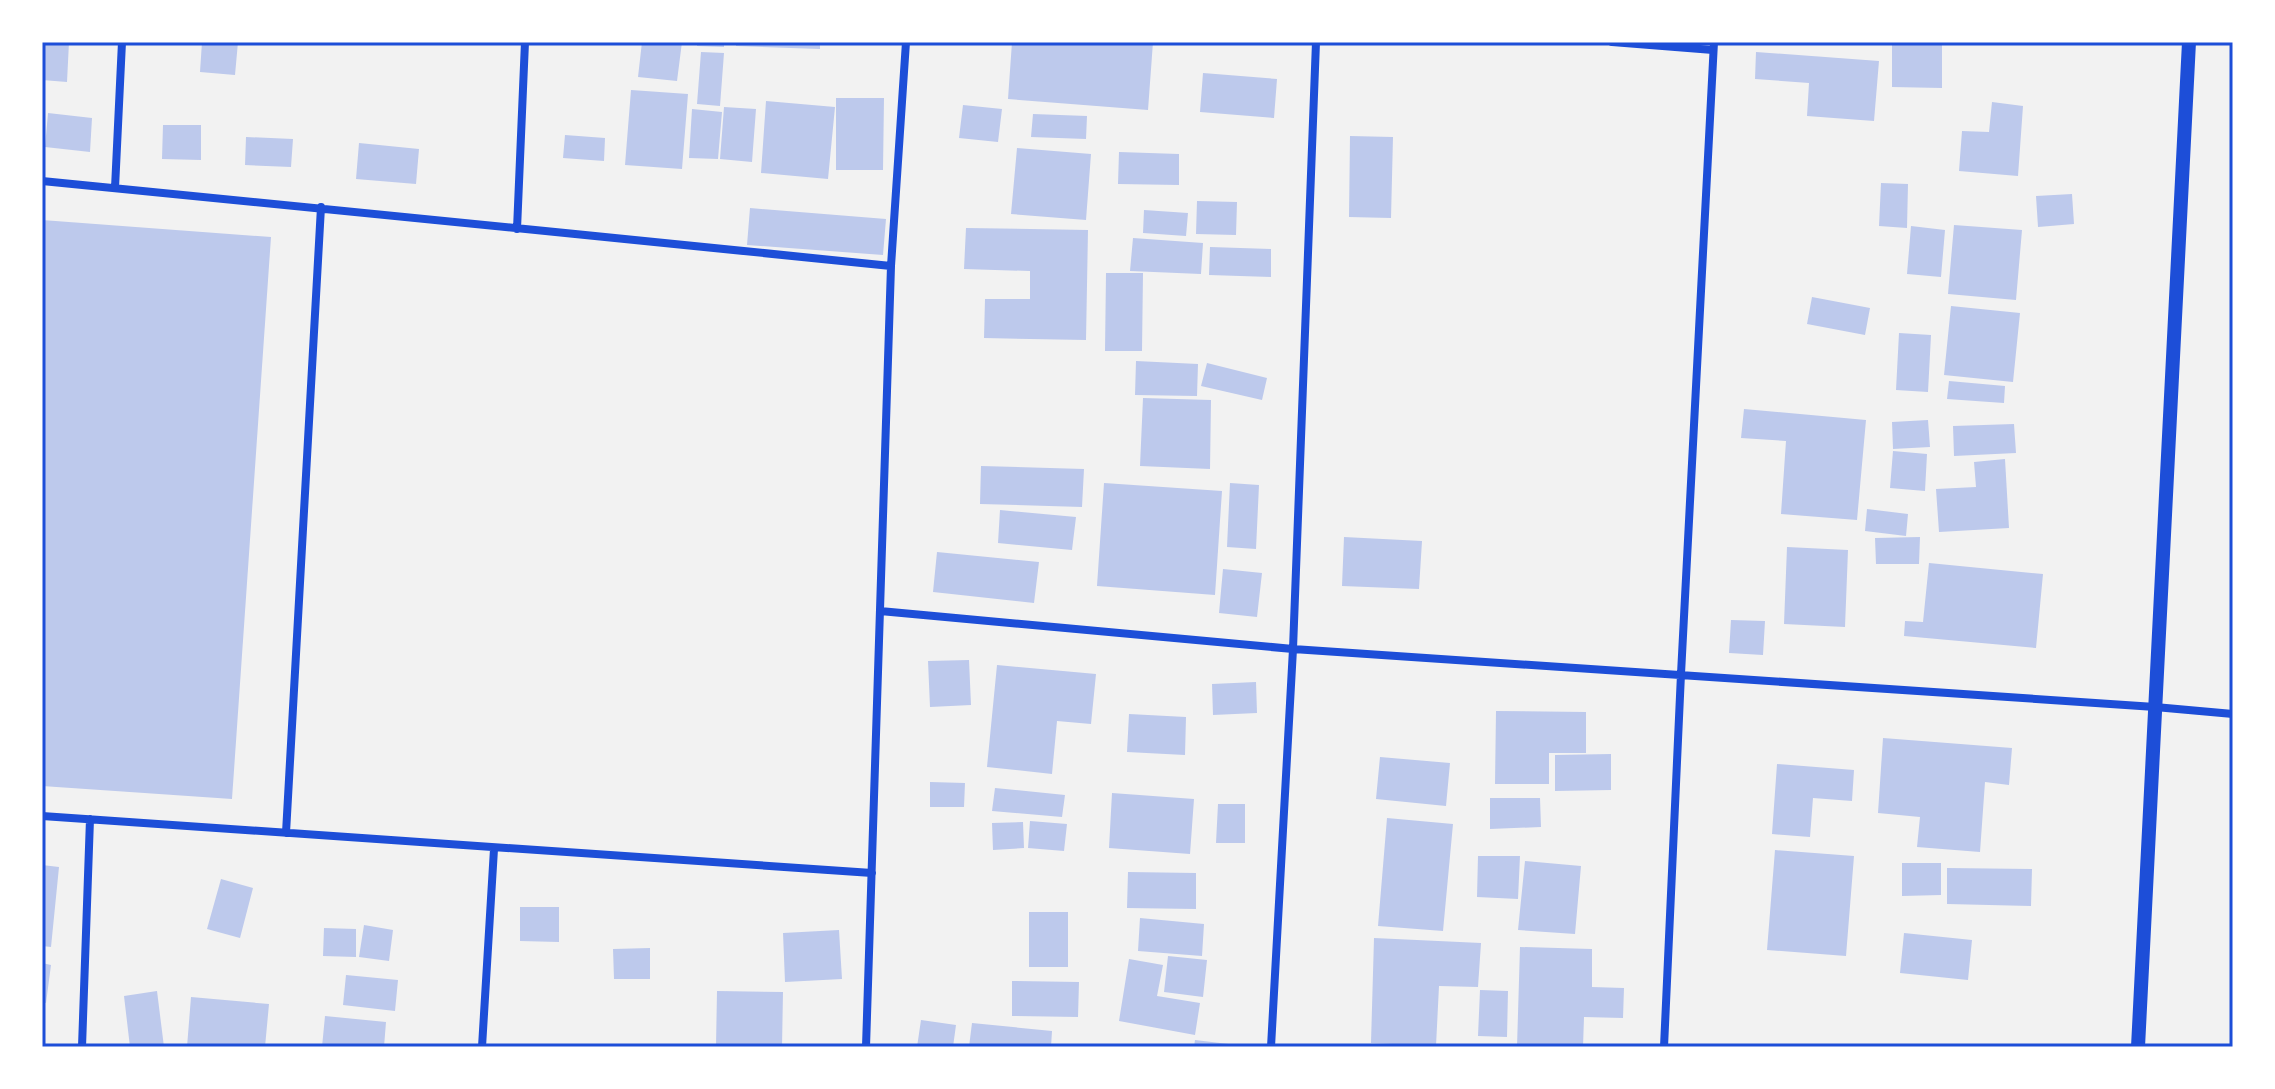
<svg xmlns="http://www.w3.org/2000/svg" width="2275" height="1089" font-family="Manrope,sans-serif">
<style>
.building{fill:#bdc9ec}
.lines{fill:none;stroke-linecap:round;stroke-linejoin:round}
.minor{stroke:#1d4ed8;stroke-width:8}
.tertiary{stroke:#1d4ed8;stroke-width:14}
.neatline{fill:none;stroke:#1d4ed8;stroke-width:3}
</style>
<rect width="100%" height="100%" fill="#f2f2f2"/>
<path class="building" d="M42,42h27l-2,40 -25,-2z
M202,42h36l-3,33 -35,-3z
M642,42h40l-5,39 -39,-4z
M697,42h27v5l-27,-1z
M736,42h84v7l-84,-3z
M1012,42h141l-5,68 -140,-11z
M1892,42h50v46l-50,-1z
M701,52l23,1 -4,53 -23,-2z
M1756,52l123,9 -5,60 -67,-5 2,-33 -54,-4z
M1203,73l74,6 -3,39 -74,-6z
M631,90l57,4 -6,75 -57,-4z
M836,98h48l-1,72h-47z
M766,101l69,6 -7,72 -67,-6z
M1992,102l31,4 -5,70 -59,-5 3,-40 27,1z
M963,105l39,4 -4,33 -39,-4z
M724,107l32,2 -4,53 -32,-3z
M692,109l30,3 -4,47 -29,-1z
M48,113l44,5 -2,34 -45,-5z
M1033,114l54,2 -1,23 -55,-2z
M163,125h38v35l-39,-1z
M565,135l40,3 -1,23 -41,-3z
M1350,136l43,1 -2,81 -42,-1z
M246,137l47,2 -2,28 -46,-2z
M359,143l60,6 -3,35 -60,-5z
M1017,148l74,6 -5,66 -75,-6z
M1119,152l60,2v31l-61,-1z
M1881,183l27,1 -1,44 -28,-2z
M2072,194l2,30 -36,3 -2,-31z
M1197,201l40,1 -1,33 -40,-1z
M750,208l136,11 -3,36 -136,-10z
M1144,210l44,3 -2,23 -43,-3z
M42,220l229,17 -39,562 -190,-13z
M1954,225l68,5 -6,70 -68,-6z
M1911,226l34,4 -4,47 -34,-3z
M966,228l122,2 -2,110 -102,-2 1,-39h45v-28l-66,-2z
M1133,238l70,5 -2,31 -71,-3z
M1210,247l61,2v28l-62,-2z
M1106,273h37l-1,78h-37z
M1812,297l58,11 -5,27 -58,-11z
M1951,306l69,7 -7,69 -69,-7z
M1899,333l32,2 -3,57 -32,-2z
M1136,361l62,3 -1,32 -62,-1z
M1207,363l60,15 -5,22 -61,-14z
M1949,381l56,5 -1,17 -57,-4z
M1143,398l68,2 -1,69 -70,-3z
M1744,409l122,11 -9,100 -76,-6 5,-73 -45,-3z
M1928,420l2,27 -37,2 -1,-27z
M2014,424l2,29 -62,3 -1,-30z
M1893,451l34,3 -2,37 -35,-3z
M2005,459l4,69 -70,4 -3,-43 40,-2 -2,-25z
M981,466l103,3 -2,38 -102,-3z
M1104,483l118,8 -7,104 -118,-9z
M1230,483l29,2 -3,64 -29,-2z
M1867,509l41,5 -2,22 -41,-5z
M1000,510l76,7 -4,33 -74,-7z
M1344,537l78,4 -3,48 -77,-3z
M1920,537l-1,27h-43l-1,-26z
M1787,547l61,3 -3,77 -61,-3z
M937,552l102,10 -5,41 -101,-11z
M1929,563l114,11 -7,74 -132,-12 1,-15 18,1z
M1223,569l39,4 -5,44 -38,-4z
M1731,620l34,1 -2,34 -34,-2z
M969,660l2,45 -41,2 -2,-46z
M997,665l99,9 -5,50 -34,-3 -5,53 -65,-7z
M1256,682l1,31 -44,2 -1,-31z
M1496,711l90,1v41h-37v31h-54z
M1129,714l57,3 -1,38 -58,-3z
M1883,738l129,10 -3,37 -24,-3 -5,70 -63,-5 3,-30 -42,-4z
M1611,754v36l-56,1v-36z
M1380,757l70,6 -4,43 -70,-7z
M1777,764l77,6 -2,31 -39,-3 -3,39 -38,-3z
M930,782l35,1 -1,24h-34z
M995,788l70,7 -3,22 -70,-6z
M1112,793l82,6 -4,55 -81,-6z
M1490,798h50l1,29 -51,2z
M1218,804h27v39h-29z
M1387,818l66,6 -10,107 -65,-5z
M1030,821l37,3 -3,27 -36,-3z
M1023,822l1,26 -31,2 -1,-27z
M1775,850l79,6 -8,100 -79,-6z
M1478,856h42l-2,43 -41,-2z
M1525,861l56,5 -6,68 -57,-4z
M1902,863h39v32l-39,1z
M42,865l17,2 -8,80 -9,-1z
M1947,868l85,1 -1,37 -84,-2z
M1128,872l68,1v36l-69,-1z
M221,879l32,9 -13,50 -33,-9z
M520,907h39v35l-39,-1z
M1029,912h39v55h-39z
M1140,918l64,6 -2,32 -64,-5z
M364,925l29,5 -4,31 -30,-4z
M324,928l32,1v28l-33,-1z
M839,930l3,49 -57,3 -2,-49z
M1904,933l68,7 -4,40 -68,-7z
M1374,938l107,5 -3,44 -39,-1 -3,60 -65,-3z
M1520,947l72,2v38l32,1 -1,30 -39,-1 -1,30h-66z
M650,948v31h-36l-1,-30z
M1168,956l39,4 -4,37 -39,-5z
M1129,959l34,6 -6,31 43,7 -5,32 -76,-14z
M42,963l9,2 -5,38 -4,-1z
M346,975l52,5 -3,31 -52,-6z
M1012,981l67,1 -1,35 -66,-1z
M1480,990l28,1 -1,46 -29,-1z
M157,991l7,56h-34l-6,-51z
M717,991l66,1 -1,55h-66z
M191,997l78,7 -4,43h-78z
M325,1016l61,6 -2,25h-62z
M921,1020l35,5 -3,22h-36z
M972,1023l80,8 -1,16h-82z
M1195,1040l42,5v2h-43z"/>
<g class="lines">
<path class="minor" d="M1612,42l101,8
M42,181c283,26 566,57 849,85
M115,188l7,-146
M517,229l8,-187
M880,611l413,38 862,58 78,7
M42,816l830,57
M286,833l35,-626
M82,1047l8,-228
M482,1047l12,-198
M866,1047l25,-781 15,-224
M1271,1047l22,-398 23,-607
M1664,1047l17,-373 33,-632"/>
<path class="tertiary" d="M2138,1047l51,-1005"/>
</g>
<rect width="2275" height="1089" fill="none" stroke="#ffffff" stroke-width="88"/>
<rect x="44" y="44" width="2187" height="1001" class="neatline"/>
</svg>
